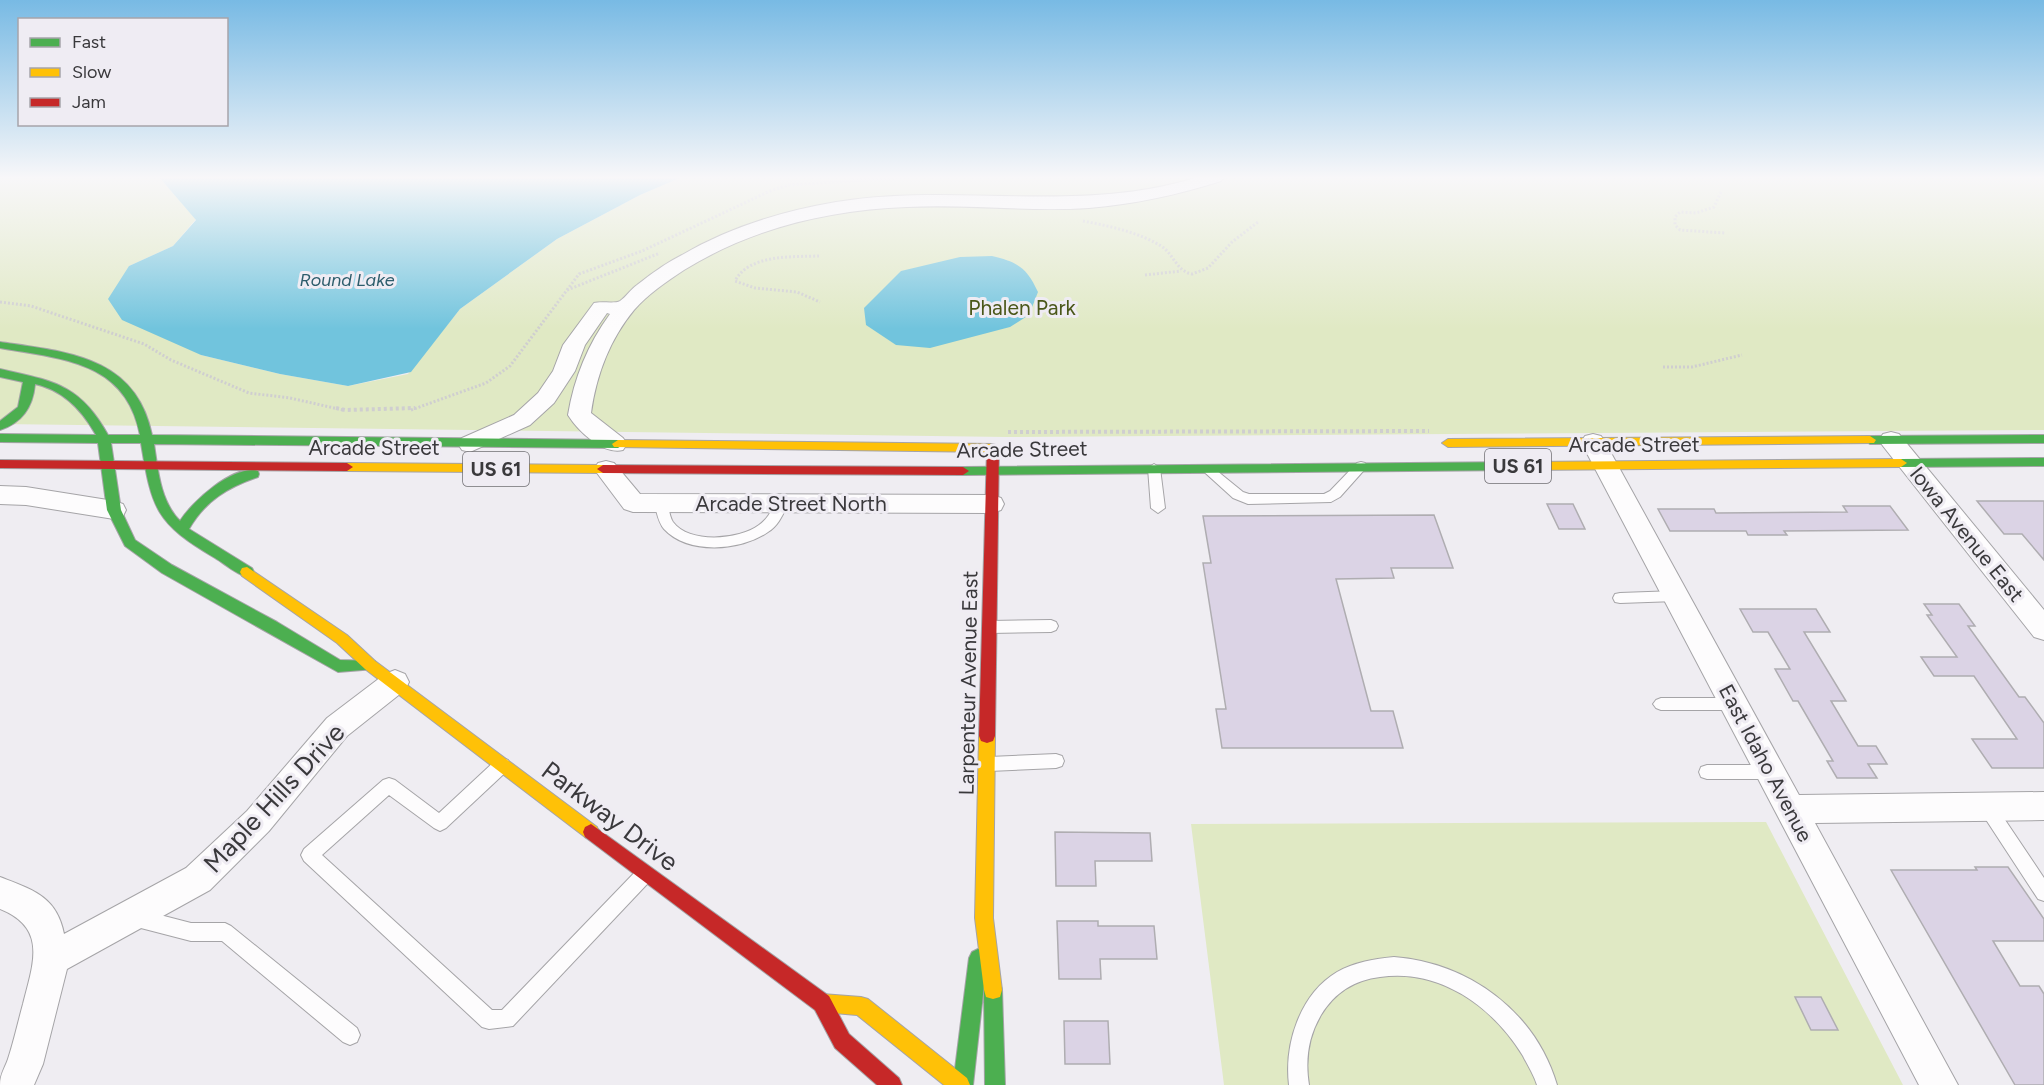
<svg xmlns="http://www.w3.org/2000/svg" width="2044" height="1085" font-family="Figtree,sans-serif">
<style>
.green{fill:#e0e9c4}
.water{fill:#71c4dd}
.building{fill:#dbd3e5;stroke:#afadb1;stroke-width:1.5}
.lines{fill:none;stroke-linecap:round;stroke-linejoin:round}
.lane-casing{stroke:#a5a4a7;stroke-width:2}
.street-casing{stroke:#a5a4a7;stroke-width:2}
.fast-casing{stroke:#a5a4a7;stroke-width:2}
.slow-casing{stroke:#a5a4a7;stroke-width:2}
.jam-casing{stroke:#a5a4a7;stroke-width:2}
.path-far1{stroke:#cfced0;stroke-width:3;stroke-dasharray:2 2;stroke-linecap:butt}
.path{stroke:#cfced0;stroke-width:4;stroke-dasharray:3 3;stroke-linecap:butt}
.lane{fill:#fdfcfd;fill-rule:evenodd}
.street{fill:#fdfcfd;fill-rule:evenodd}
.fast{fill:#4caf50;fill-rule:evenodd}
.slow{fill:#ffc107;fill-rule:evenodd}
.jam{fill:#c62828;fill-rule:evenodd}
.labels{text-anchor:middle;dominant-baseline:central;stroke-width:6;stroke-linejoin:round;paint-order:stroke}
.far-water-label{font-size:18px;font-style:italic;fill:#2d5d6c;stroke:#efecf3}
.shield{fill:#efecf3;stroke:#706f73;stroke-width:1.5}
.shield-label{font-size:20px;font-weight:bold;fill:#3a393c}
.park-label{font-size:21px;fill:#4a5719;stroke:#efecf3}
.street-label{font-size:21px;fill:#3a393c;stroke:#efecf3}
.near-street-label{font-size:26px;fill:#3a393c;stroke:#efecf3}
</style>
<rect width="100%" height="100%" fill="#efedf2"/>
<path class="green" d="M0,177h159l37,42 -23,27 -44,20 72,89 79,19 68,12 60,-12 52,-65 97,-70 83,-44 42,-18h1362v253l-1037,7 -1007,-13z
M1766,822l137,263h-679l-33,-261z"/>
<path class="water" d="M159,177h523l-42,18 -83,44 -97,70 -49,63 -63,14 -68,-12 -79,-19 -79,-35 -14,-21 21,-33 44,-20 23,-26z
M992,256c26,6 35,12 46,36l-9,23 -19,12 -80,21 -34,-3 -30,-20 -2,-17 37,-37 59,-14z"/>
<path class="building" d="M1977,501h67v59l-22,-26h-18z
M1547,504h26l12,25h-26z
M1843,506h47l18,24 -124,1 3,4h-39l-2,-4h-76l-12,-22h56l2,4 131,-1z
M1434,515l19,53h-62l3,10 -58,1 35,132h22l10,37h-181l-6,-39h10l-23,-146h8l-8,-47z
M1924,604h35l16,22h-7l51,71h6l19,26v45h-52l-20,-29h45l-43,-63h-40l-13,-19h36l-30,-42h5z
M1740,609h76l14,23h-26l42,69h-15l27,45h18l11,18h-19l9,14h-40l-10,-17h6l-35,-60h-5l-18,-32h15l-22,-37h-15z
M1055,832l95,1 2,28h-57l1,25h-40z
M1975,867h33l36,52v22h-51l27,45h19l5,8v91h-29l-124,-215h86z
M1057,921h41v5h56l3,33h-57l1,20h-42z
M1795,997h26l17,33h-27z
M1064,1021h44l2,43h-45z"/>
<g class="lines">
<defs>
<path id="lane" d="M1361,462l4,1 2,3 -2,3 -25,28 -9,5 -83,2 -15,-6 -32,-29 6,-4 4,1 32,26 6,2h75l6,-3 27,-28z
M1154,464l6,4 5,40 -7,5 -7,-5 -3,-40z
M782,497l7,5c-6,12 -10,23 -21,30 -27,19 -80,23 -104,-3 -6,-7 -7,-17 -10,-26l2,-3h10c3,6 3,16 7,22 16,22 66,18 86,3 10,-7 13,-16 18,-26z
M1676,591l5,1 2,4 -2,4 -5,1 -56,2 -5,-1 -2,-4 2,-4 5,-1z
M1051,620l5,2 2,4 -2,4 -5,2 -61,1 -5,-2 -2,-4 2,-4 5,-2z
M1661,698h73l5,2 3,4 -3,4 -5,2h-73l-5,-2 -3,-4 3,-4z
M1056,754l6,2 2,5 -2,5 -6,2 -67,3 -6,-2 -2,-5 2,-5 6,-2z
M502,758l6,2 2,5 -2,5 -62,58 -6,3 -6,-3 -45,-33 -67,60 170,155h10l136,-141 6,-2 6,2 3,6 -3,6 -137,145 -24,3 -7,-2 -178,-166 -3,-6 3,-6 79,-69 6,-2 6,2 44,33 57,-53z
M1707,765h63l6,2 2,5 -2,5 -6,2h-63l-6,-2 -2,-5 2,-5z
M1987,800l6,2 51,76v23l-6,-2 -57,-87 -2,-5 2,-5z
M137,909l54,14h34l6,3 126,102 3,7 -3,7 -7,3 -7,-3 -121,-101h-31l-54,-14 -6,-3 -3,-6 3,-6z
M1394,957c75,6 141,54 163,128h-20c-3,-10 -9,-19 -14,-29 -30,-49 -83,-88 -143,-79 -25,3 -45,15 -59,38 -13,22 -16,45 -12,70h-20c-5,-41 11,-91 48,-113 18,-10 37,-13 57,-15z"/>
<path id="street" d="M1198,177h26l-3,4c-44,14 -86,23 -132,27 -61,4 -121,-4 -182,-1 -79,3 -155,21 -223,63 -18,12 -36,24 -50,40 -24,29 -38,66 -43,103l32,25 4,6 -4,6c-20,5 -45,-19 -55,-35 6,-37 20,-71 42,-101l-3,-1 -22,32 -10,26 -21,32 -24,22 -60,27 -8,-2 -4,-6 4,-6 52,-23 24,-22 15,-22 10,-26 31,-42c7,-2 21,1 26,-2 6,-4 11,-12 17,-16 14,-11 29,-22 45,-30 48,-28 101,-44 154,-53 121,-20 243,13 362,-25z
M1891,432l8,2 145,176v30l-10,-3 -151,-191 -4,-6 4,-6z
M1593,434l8,2 4,6 194,353 245,-3v28l-229,3 143,262h-39l-338,-643 4,-6z
M606,461l8,2 26,31 352,1 9,3 3,6 -3,6 -9,3 -359,-1 -9,-3 -30,-40 4,-6z
M0,486l26,1 88,14 9,3 3,6 -3,6 -9,3 -88,-14 -26,-1z
M395,670l10,4 4,8 -4,8 -58,46 -78,95 -59,59 -143,79 -24,95 -9,21h-34c0,-11 5,-17 8,-26 6,-18 10,-37 15,-55 10,-40 25,-76 -23,-95v-32c31,12 57,19 64,57l122,-66 61,-57 80,-93 58,-44z"/>
<path id="fast" d="M0,342c67,10 136,14 152,93l466,5 6,4 -6,4 -464,-4c4,26 6,57 26,77 12,-19 53,-57 78,-50l1,3 -1,3c-30,10 -53,24 -69,52l63,39 2,4 -2,4 -5,1c-11,-3 -22,-13 -32,-19 -59,-35 -63,-48 -74,-115h-30l10,67 14,30 37,25 105,57 63,38 35,1 2,4 -2,4 -37,3 -176,-99 -37,-27 -18,-36 -9,-67 -98,-1v-8l96,1c-14,-25 -33,-45 -61,-51 -2,23 -13,39 -35,46v-9l18,-14 5,-25 -23,-5v-8c53,12 80,15 108,66h32c-14,-74 -78,-76 -140,-87z
M2044,435v8l-174,1 -6,-4 6,-4z
M2044,458v8l-143,1 -6,-4 6,-4z
M1521,462l6,4 -6,4 -558,5 -6,-4 6,-4z
M978,949l6,3 3,6 -14,127h-20l16,-127 3,-6z
M993,981l7,2 2,7 3,95h-20l-1,-95 2,-7z"/>
<path id="slow" d="M1870,436l6,4 -2,3 -426,4 -6,-4 6,-4z
M618,440l376,4 6,4 -6,4 -380,-5 -2,-3z
M1901,459l6,4 -6,4 -380,3 -6,-4 6,-4z
M347,463l256,2 6,4 -6,4 -256,-2 -6,-4z
M247,567l100,68 28,26 222,166 2,5 -2,5 -6,3 -6,-3 -220,-168 -28,-26 -95,-67 -2,-4 2,-4z
M987,729l6,2 2,5 -2,182 9,72 -2,7 -7,2 -7,-2 -2,-7 -9,-72 4,-182 2,-5z
M822,994l39,3 7,2 99,79 3,7h-26l-87,-70 -35,-3 -7,-2 -2,-7 2,-7z"/>
<path id="jam" d="M993,444l6,4 -4,288 -2,5 -6,2 -6,-2 -2,-5 8,-288z
M0,460l347,3 6,4 -6,4 -347,-3z
M603,465l360,2 6,4 -6,4 -360,-2 -6,-4z
M591,824l238,172 20,38 50,44 3,7h-25l-42,-37 -20,-38 -230,-173 -2,-5 2,-5z"/>
</defs>
<use href="#lane" class="lane-casing"/>
<use href="#street" class="street-casing"/>
<use href="#fast" class="fast-casing"/>
<use href="#slow" class="slow-casing"/>
<use href="#jam" class="jam-casing"/>
<path class="path-far1" d="M1721,192l-7,15 -18,6 -16,-1 -5,5v8l5,5 45,3
M1083,221c26,5 55,11 78,25 13,8 15,25 31,28l16,-6 24,-26 26,-20
M819,256c-27,1 -70,-2 -84,25l20,7 42,4 23,10
M1145,275l36,-4
M567,290l93,-37
M0,302l31,4 113,38 27,16 78,33 41,5 53,12
M1663,367h29l50,-12
M411,410l75,-27 24,-17 69,-92 63,-23 128,-60 18,-6 122,-8"/>
<path class="path" d="M336,408l9,2 70,-2
M1008,432l421,-1"/>
<use href="#lane" class="lane"/>
<use href="#street" class="street"/>
<use href="#fast" class="fast"/>
<use href="#slow" class="slow"/>
<use href="#jam" class="jam"/>
</g>
<linearGradient id="sky" x2="0" y2="1"><stop stop-color="#78bae4"/><stop offset="0.54" stop-color="#f8f7f9"/><stop offset="1" stop-color="#f8f7f9" stop-opacity="0"/></linearGradient>
<rect width="2044" height="329" fill="url(#sky)"/>
<g class="labels">
<g class="far-water-label">
<text x="347" y="280">Round Lake</text>
</g>
<g class="shield">
<rect x="1485" y="449" width="66" height="34" rx="4.5"/>
<rect x="463" y="452" width="66" height="34" rx="4.5"/>
</g>
<g class="shield-label">
<text x="1518" y="466">US 61</text>
<text x="496" y="469">US 61</text>
</g>
<g class="park-label">
<text x="1022" y="307">Phalen Park</text>
</g>
<g class="street-label">
<text x="1634" y="444">Arcade Street</text>
<text x="374" y="447">Arcade Street</text>
<text transform="translate(1022 449) rotate(-1)">Arcade Street</text>
<text x="791" y="503">Arcade Street North</text>
<text transform="translate(1967 534) rotate(51)">Iowa Avenue East</text>
<text transform="translate(968 683) rotate(-89)">Larpenteur Avenue East</text>
<text transform="translate(1766 763) rotate(62)">East Idaho Avenue</text>
</g>
<g class="near-street-label">
<text transform="translate(274 798) rotate(-47)">Maple Hills Drive</text>
<text transform="translate(610 816) rotate(37)">Parkway Drive</text>
</g>
</g>
<rect x="18" y="18" width="210" height="108" fill="#efecf3" stroke="#a7a4aa" stroke-width="1.5"/>
<rect x="30" y="38" width="30" height="9" fill="#4caf50" stroke="#a7a4aa" stroke-width="1.5"/>
<text x="72" y="48" font-size="18" fill="#3a393c">Fast</text>
<rect x="30" y="68" width="30" height="9" fill="#ffc107" stroke="#a7a4aa" stroke-width="1.5"/>
<text x="72" y="78" font-size="18" fill="#3a393c">Slow</text>
<rect x="30" y="98" width="30" height="9" fill="#c62828" stroke="#a7a4aa" stroke-width="1.5"/>
<text x="72" y="108" font-size="18" fill="#3a393c">Jam</text>
</svg>
